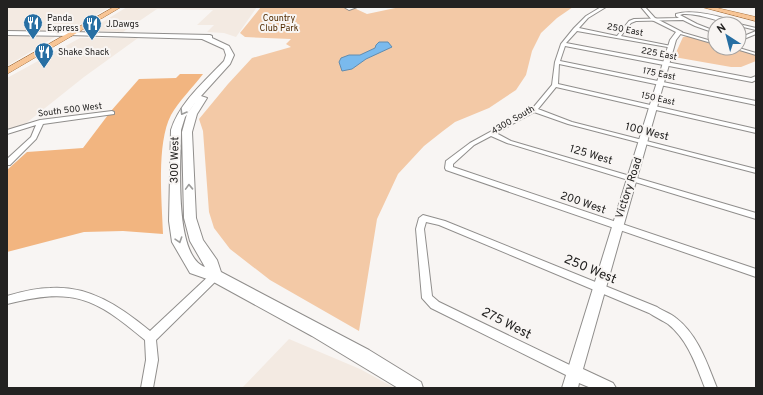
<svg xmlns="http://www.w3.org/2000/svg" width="763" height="395" font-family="Overpass,sans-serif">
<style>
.built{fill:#f3eae2}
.green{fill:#f3c9a6}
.forest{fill:#f2b580}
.water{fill:#7abaed;stroke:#608cb0}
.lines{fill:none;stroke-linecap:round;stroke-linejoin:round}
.minor-casing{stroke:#908e8c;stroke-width:2}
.tertiary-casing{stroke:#908e8c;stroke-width:2}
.secondary-casing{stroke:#908e8c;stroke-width:2}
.primary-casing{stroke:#aa733f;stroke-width:1}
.minor{fill:#fff;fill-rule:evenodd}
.tertiary{fill:#fff;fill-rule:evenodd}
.secondary{fill:#fff;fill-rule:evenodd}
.primary{fill:#f8c595;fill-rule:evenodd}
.oneway{stroke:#9c9c9b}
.labels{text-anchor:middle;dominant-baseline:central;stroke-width:4;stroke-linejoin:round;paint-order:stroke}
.far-poi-label{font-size:9px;fill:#232221;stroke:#f8f5f3;text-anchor:start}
.far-park-label{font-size:9px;fill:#512b00;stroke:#f8f5f3}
.far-street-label{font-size:9px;fill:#232221;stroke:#f8f5f3}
.street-label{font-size:11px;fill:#232221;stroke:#f8f5f3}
.near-street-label{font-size:13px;fill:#232221;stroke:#f8f5f3}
</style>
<rect width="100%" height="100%" fill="#f8f5f3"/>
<path class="built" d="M7,7h103l-40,23 -8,1h-55z
M127,7h130l-21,30 -12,-4 -17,-1 7,-7h-17l16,-15 -56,-1 -34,23 -35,-1z
M7,35l46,2h2l-48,29z
M80,38h58l-54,39 -59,47 -18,6v-52z
M289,339l71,30 35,19h-153z"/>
<path class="green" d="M261,7h81l8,3 4,-2 13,6 33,-7h173l-16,11 -16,15 -9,18 -6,24 -10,15 -27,18 -34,14 -12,9 -19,15 -26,28 -21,45 -18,112 -89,-51 -40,-31 -16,-21 -5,-16 -6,-81 -4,-12 29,-35 24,-26 39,-11 -5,-3 5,-5 -46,-2 -5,-4z
M690,36l25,7v5h17l24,7v6l-15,6h-10l-57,-10 9,-20z"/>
<path class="forest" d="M180,74h23c-10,13 -24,27 -32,41 -15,29 -9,86 -8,119l-40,-3 -39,1 -77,20v-82l20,-18 56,-4 28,-37 28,-32 37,-1z"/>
<path class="water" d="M379,42h9l4,5 -26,12 -14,10 -10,2 -3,-9 2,-4 8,-3h11l15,-7 1,-3z"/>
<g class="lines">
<defs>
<path id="minor" d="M344,7h13l-8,3z
M601,7h5l-18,11 -9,10 38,8 12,-15 5,-2 45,-1 -3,-2v-2c15,-5 48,2 62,10h1l17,4v2l-17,-4v-2c-19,0 -36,-11 -56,-10l-3,1 17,9 18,7v2l-20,-7 -12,-6 -47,1 -5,2 -10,13 50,10 2,1v1l-96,-17 -11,12 185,35 5,-2v4l-4,2 -187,-36 -5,15 196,40v4l-197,-41 -1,20 198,45v4l-200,-46 -18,22 34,13 184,47v4l-188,-49 -34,-12 -38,21 15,8 245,72v6l-249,-76 -16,-7 -17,9 -21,19v3l303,102v8l-310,-107 -1,-2 1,-7 24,-18 62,-34 20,-24 3,-23 6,-18 13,-16 12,-12z
M677,31l38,11v2l-38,-11z
M756,31v3l-17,7v-3z
M733,48h6l17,5v2z
M112,111l2,1v2l-71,10 -7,15 -26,26h-3v-6l24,-22 5,-12 -29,9v-4l33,-10z
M423,215l22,6 212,86c6,4 13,6 19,11 22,17 31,45 41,70h-12c-9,-23 -17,-48 -37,-64 -6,-4 -13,-7 -19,-11l-210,-88 -13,-3 -2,7 8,67 7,6 139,67 2,4 -2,4 -4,2 -4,-2 -139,-69 -9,-10 -6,-69 3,-11z
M215,272l3,1 2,3 -2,3 -62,61 2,20 -5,28h-12l5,-28 -1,-20c-51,-43 -72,-53 -138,-36v-8c14,-4 28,-8 43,-8 39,-3 71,19 100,43l62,-58z"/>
<path id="tertiary" d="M641,7h4l10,11 27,14 -6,8 -93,329 30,14 3,5h-25l-12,-5 -1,5h-16l108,-348 6,-8 -24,-12z
M7,31l64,1 3,2 -3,2 -64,-1z"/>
<path id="secondary" d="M71,32l139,3 2,1v2l17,8 5,9 -4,9 -29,32 6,2 -10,16 -5,18 4,86 7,22 14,20 4,12 148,78 52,32 2,6h-25l-86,-52 -102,-56 -20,-7 -18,-31 -3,-21 2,-91c9,-28 33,-48 53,-69l2,-6 -2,-6 -22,-10 -133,-4 -1,-1zM197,100l-10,14 -5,18 2,86 6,23 15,26c-32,-11 -24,-108 -24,-137l4,-13z"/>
<path id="primary" d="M114,7h7l-114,67v-6z
M702,7h11l43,10v4z"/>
</defs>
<use href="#minor" class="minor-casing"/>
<use href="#tertiary" class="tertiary-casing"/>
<use href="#secondary" class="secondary-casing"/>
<use href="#primary" class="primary-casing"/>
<use href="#minor" class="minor"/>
<use href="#tertiary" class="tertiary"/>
<use href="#secondary" class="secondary"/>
<use href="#primary" class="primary"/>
</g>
<defs><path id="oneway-chevron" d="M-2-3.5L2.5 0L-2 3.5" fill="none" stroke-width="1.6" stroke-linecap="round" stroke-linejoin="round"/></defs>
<g class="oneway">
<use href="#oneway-chevron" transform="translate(183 112) rotate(121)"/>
<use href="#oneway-chevron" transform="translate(189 187) rotate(-92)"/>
<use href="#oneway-chevron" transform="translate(179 240) rotate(72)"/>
</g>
<defs>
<symbol id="restaurant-pin" viewBox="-11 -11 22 30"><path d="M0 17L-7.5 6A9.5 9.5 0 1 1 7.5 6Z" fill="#276fa3" stroke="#f8f5f3"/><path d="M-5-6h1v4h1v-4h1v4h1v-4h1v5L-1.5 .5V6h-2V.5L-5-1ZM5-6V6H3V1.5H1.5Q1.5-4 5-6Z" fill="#fff"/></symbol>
</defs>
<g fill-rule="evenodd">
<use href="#restaurant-pin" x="22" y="12" width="22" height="30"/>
<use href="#restaurant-pin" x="81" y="13" width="22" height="30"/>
<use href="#restaurant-pin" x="33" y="41" width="22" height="30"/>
</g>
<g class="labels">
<g class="far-poi-label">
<text x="47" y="18">Panda<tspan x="47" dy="10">Express</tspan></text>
<text x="106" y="24">J.Dawgs</text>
<text x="58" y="52">Shake Shack</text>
</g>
<g class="far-park-label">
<text x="279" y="18">Country<tspan x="279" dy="10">Club Park</tspan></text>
</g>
<g class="far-street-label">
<text transform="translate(625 30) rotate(11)">250 East</text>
<text transform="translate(659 54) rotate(11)">225 East</text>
<text transform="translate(659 74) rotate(12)">175 East</text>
<text transform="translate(658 99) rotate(13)">150 East</text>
<text transform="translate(70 110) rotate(-7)">South 500 West</text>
<text transform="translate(513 120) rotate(-30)">4300 South</text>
</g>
<g class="street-label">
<text transform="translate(647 132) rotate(14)">100 West</text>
<text transform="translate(591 155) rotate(17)">125 West</text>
<text transform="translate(175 160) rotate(-89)">300 West</text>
<text transform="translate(629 188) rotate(-72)">Victory Road</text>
<text transform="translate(583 203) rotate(19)">200 West</text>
</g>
<g class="near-street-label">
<text transform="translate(590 270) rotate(23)">250 West</text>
<text transform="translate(506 324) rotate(27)">275 West</text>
</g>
</g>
<rect width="763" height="395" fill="none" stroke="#232221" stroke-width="16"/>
<g transform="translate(727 36) rotate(324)"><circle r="19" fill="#f8f5f3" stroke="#a3a19f"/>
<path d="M0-3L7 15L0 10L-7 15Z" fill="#276fa3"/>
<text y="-6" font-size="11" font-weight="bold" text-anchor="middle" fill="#232221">N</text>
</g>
</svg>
